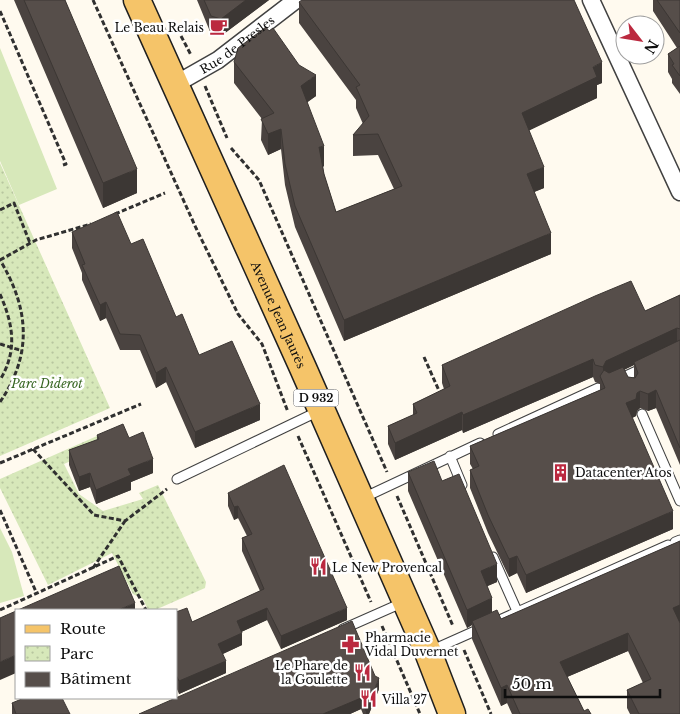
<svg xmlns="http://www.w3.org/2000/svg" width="680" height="714" font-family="'Libre Baskerville',serif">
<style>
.grass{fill:#d7e8ba}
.park{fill:url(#park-dots)}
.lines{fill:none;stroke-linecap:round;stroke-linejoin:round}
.lane-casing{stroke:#414141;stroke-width:11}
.street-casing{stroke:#414141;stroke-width:19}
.primary-casing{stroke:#1f1f1f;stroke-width:29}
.path{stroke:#303030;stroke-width:3;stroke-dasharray:5 2.5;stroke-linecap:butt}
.lane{stroke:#fff;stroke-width:9}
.street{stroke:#fff;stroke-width:16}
.primary{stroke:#f5c469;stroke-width:26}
.wall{fill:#4a4340;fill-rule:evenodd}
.shaded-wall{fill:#3c3734}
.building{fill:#564e4a;stroke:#3c3734}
.labels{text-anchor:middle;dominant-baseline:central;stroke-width:5;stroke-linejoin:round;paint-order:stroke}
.shield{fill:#fff;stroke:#565656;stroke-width:1}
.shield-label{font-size:11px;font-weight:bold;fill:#0e0e0e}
.poi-label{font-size:12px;fill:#0e0e0e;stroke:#fff;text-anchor:start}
.street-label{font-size:12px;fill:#0e0e0e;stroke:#fff}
.park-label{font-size:12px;font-style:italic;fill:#356420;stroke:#fff}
</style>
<defs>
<pattern id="park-dots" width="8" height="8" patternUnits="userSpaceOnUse" patternTransform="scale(1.25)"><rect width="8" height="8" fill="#d7e8ba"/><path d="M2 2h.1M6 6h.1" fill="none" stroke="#b7c69f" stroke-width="1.8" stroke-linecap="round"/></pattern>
</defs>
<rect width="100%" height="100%" fill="#fffaef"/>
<path class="grass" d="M0,48l57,141 -38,16 -19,-44z
M0,528l12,24 12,44 -24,7z"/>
<path class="park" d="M0,163l110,245 -110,48z
M97,436l5,11 -38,17 15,30 24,17 40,-12 -4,-6 19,-8 48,97 -1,6 -50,22h-7l-5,-11 -10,-5 -21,-41 -64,32 -48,-97v-9z"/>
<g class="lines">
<defs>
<path id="lane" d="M617,380l26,-12
M642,414l38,87
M498,434l100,-46
M450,456l12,29
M177,479l142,-68
M363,498l117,-55
M675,542l5,-2
M493,557l24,54
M343,629l61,-27
M430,651l238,-106"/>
<g id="street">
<path d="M591,0l89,192"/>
<path id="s1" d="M174,85l44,-25 78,-60"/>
</g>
<g id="primary">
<path id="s2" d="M137,0l166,368 125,284 24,62"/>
</g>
</defs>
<use href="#lane" class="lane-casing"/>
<use href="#street" class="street-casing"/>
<use href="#primary" class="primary-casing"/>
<path class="path" d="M93,0l103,228 42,86 24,30 26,68
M0,11l66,153 -3,1
M181,36l10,19
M205,86l22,52
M231,148l28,32 128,292
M0,210l14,-7 16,40
M115,214l50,-21
M0,260l36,-20 55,-16
M0,294c13,30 18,56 0,86
M0,344l23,7
M424,357l16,36
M0,402c33,-48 29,-94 0,-142
M298,436l73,166
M33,449l61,66 31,6 42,-32
M0,463l141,-59
M397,496l56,130
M0,510l37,84
M93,568l32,-47
M0,610l118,-54 28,54
M382,626l38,88
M464,650l27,64"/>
<use href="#lane" class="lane"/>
<use href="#street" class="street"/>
<use href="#primary" class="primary"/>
</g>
<path class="wall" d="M14,0h51l72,193 -34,15z
M197,0h72l-48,36 -10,-2z
M653,0h27v94l-8,-11v-4l-4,-7v-18l9,-6 -24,-37z
M299,2l303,81 -5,2v13l-68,32 15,58 -10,4 17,62 -207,87 -49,-114 -10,-42 -4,-36 -13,6 -7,-15 1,-21 -28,-36v-21l65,3 17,31 -9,6 17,64 -1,1 1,7 12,38 58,-23 -16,-34 -25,1v-21l10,-11 -7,-16v-8l-57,-77z
M72,232l59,12 68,111 61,65 -65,28 -29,-66 -10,6 -16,-38h-20l-14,-32 -6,3 -18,-41v-7l-10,-25z
M680,295v170l-24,-57 -8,3 -8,-3 -3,3 -1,5 -4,2 41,111 -147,64 -9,-20 -8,4 -21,-44 -18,-45v-18l3,-1 -3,-5v-18l130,-56v-6l-5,-2 -2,-5 -130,56 -1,-3 -67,30 -7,-16v-18l25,-11v-11l31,-15 -2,-6v-18l203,-54zM634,365v13l-6,-1 -4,-7z
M97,435l32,3 24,35 -22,9v8l-35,14 -6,-17 -11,4 -10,-26v-15l28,-10z
M408,472l34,9 55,101 -10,4 5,26 9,7 179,-78v173h-50l-3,-6v-18l16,-7 -15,-32 -61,26 17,34 7,3h-79l-5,-11 -6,3 -29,-67v-14l-5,3 -59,-137z
M228,493l119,127 -66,29 -14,-29 -26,12 1,13 -19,9 3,19 -47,21 -3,-7v-75l16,10 68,-31 -18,-40v-13l5,-2 -9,-18 -4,2 -6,-14z
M379,689l-10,25h-6l-2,-5 -11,5h-211z
M12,703l58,11h-58z"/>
<path class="shaded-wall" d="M246,0h23l-48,36v-17z
M602,62v21l-5,2v13l-75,36v-21l71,-46z
M316,75v21l-15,11v-21z
M281,129v20l-13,6v-21z
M324,146v20l-5,2v-21z
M544,167v21l-17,7v-21z
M137,169v24l-34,15v-25z
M551,233v21l-207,87v-21z
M106,302v16l-6,3v-16z
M677,328v17l-43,17v3l-28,13 -3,4v-15l3,-6z
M593,359v18l-130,56v-18z
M166,367v15l-10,6v-15z
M656,390v18l-8,3v-17z
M640,391v17l-3,3 -1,5 -10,5v-18z
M260,404v16l-65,28v-16z
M462,412v18l-67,30v-17z
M153,459v14l-22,9v8l-35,14v-14l32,-21z
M90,473v14l-11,4v-14z
M238,506v12l-4,2v-13z
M673,511v18l-147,64v-18z
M517,556v17l-8,4v-18z
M497,564v18l-16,7v-18z
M492,598v18l-20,5v4l-5,3v-18z
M135,603v7h-17z
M680,605v18l-7,-15z
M267,608v12l-30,14v-13z
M347,608v12l-66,29v-13z
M242,633v12l-24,11v-12z
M628,633v18l-68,29v-18z
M16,655v18l-16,7v-18z
M226,661v12l-47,21v-13z
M379,678v11l-10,25h-3v-3z
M507,685v18l-6,3v-18z
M361,698v11l-11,5h-27z"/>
<path class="building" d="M24,0h41l72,169 -34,14z
M204,0h42l-25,19 -10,-3z
M302,0h272l28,62 -9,5 4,10 -75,36 22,54 -17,7 24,59 -207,87 -49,-114 -10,-42 -4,-35 -13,5 -7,-15 13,-6 -40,-51 4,-14 28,-21 3,4 4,-3 26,37 17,10 -15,11 23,60 -5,1 5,27 12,38 66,-26 -24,-52 -25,1 16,-19 -13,-29 4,-2 -61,-83z
M657,0h23v33z
M680,46v30l-8,-11 2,-1 -6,-10z
M117,212l14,32 12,-5 33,78 6,-3 17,41 33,-14 28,63 -65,28 -29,-65 -10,6 -16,-38 -20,-1 -14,-32 -6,3 -18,-40 3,-1 -13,-32z
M631,281l14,30 35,-16v34l-3,-1 -71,33 -3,6 -8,-2 -2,-6 -130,56 -1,-3 -67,31 -7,-17 29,-13 -4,-9 37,-18 -8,-21 153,-69z
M680,340v108l-24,-58 -8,4 -8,-3 -3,2 -1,6 -10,4 47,108 -147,64 -9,-19 -8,3 -21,-44 -18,-45 9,-4 -9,-20 135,-58 -5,-12 4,-6 5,3 14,-6 5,10 7,1 3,-5 -4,-11z
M123,424l6,14 14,-6 10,27 -25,10 3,6 -35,15 -6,-17 -11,4 -10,-27 30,-11 -2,-4z
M434,461l8,20 17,-7 38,90 -16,7 11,27 -25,12 -59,-138z
M284,465l63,143 -66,28 -14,-28 -30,13 5,12 -24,11 8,17 -47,20 -3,-6v-63l11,-4 5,14 72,-33 -22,-51 10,-4 -14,-28 -4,1 -6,-14z
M680,541v64l-7,3 7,15v91h-41l-12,-24 24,-11 -23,-46 -68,29 24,49 4,-2 3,5h-71l-13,-29 -6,3 -29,-67 25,-11 4,9z
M119,566l16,37 -17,7h-100z
M16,611v44l-16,7v-44z
M352,621l23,55 4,2 -13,33 -5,-13 -38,16h-184z
M24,698h38l8,16h-54l-4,-11z"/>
<defs>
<symbol id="cafe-bare" viewBox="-9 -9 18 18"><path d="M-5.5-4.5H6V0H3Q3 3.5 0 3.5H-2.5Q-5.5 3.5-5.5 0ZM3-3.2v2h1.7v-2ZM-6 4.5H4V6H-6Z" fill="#bb293f" stroke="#fff" stroke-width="2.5" paint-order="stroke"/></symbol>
<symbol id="building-bare" viewBox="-9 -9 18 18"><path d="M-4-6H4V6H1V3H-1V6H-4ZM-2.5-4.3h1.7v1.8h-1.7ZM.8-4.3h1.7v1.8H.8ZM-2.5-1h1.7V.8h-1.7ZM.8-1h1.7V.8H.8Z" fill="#bb293f" stroke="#fff" stroke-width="2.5" paint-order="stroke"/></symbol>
<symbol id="restaurant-bare" viewBox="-9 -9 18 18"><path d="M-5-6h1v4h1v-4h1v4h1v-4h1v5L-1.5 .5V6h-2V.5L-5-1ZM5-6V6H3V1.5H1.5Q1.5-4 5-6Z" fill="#bb293f" stroke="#fff" stroke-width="2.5" paint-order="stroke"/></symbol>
<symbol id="pharmacy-bare" viewBox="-9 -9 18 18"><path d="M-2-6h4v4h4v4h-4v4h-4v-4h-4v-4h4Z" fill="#bb293f" stroke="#fff" stroke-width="2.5" paint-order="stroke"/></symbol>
</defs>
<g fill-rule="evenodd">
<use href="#cafe-bare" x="206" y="14" width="25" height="25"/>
<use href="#building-bare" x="548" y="460" width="25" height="25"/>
<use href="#restaurant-bare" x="306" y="554" width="25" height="25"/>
<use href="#pharmacy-bare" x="338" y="632" width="25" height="25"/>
<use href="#restaurant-bare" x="350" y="660" width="25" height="25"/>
<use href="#restaurant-bare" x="356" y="686" width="25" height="25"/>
</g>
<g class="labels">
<rect class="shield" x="293.5" y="389.5" width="45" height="17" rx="4"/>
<g class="shield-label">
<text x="316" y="398">D 932</text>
</g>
<g class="poi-label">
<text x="204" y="27" text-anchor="end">Le Beau Relais</text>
<text x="575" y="472">Datacenter Atos</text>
<text x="332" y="567">Le New Provencal</text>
<text x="365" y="637">Pharmacie<tspan x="365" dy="14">Vidal Duvernet</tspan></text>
<text x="348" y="665" text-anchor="end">Le Phare de<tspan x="348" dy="14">la Goulette</tspan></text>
<text x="382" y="699">Villa 27</text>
</g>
<g class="street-label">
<text stroke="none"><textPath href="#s1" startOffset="75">Rue de Presles</textPath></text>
<text stroke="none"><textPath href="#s2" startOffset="345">Avenue Jean Jaurès</textPath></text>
</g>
<g class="park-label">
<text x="47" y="383">Parc Diderot</text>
</g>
</g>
<rect x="15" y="609" width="162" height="90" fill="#ffffff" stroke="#9f9f9f"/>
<rect x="25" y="625" width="25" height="8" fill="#f5c469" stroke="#9f9f9f"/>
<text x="60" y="634" font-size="15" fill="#0e0e0e">Route</text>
<rect x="25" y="646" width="25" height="15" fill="url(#park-dots)" stroke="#9f9f9f"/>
<text x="60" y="659" font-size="15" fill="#0e0e0e">Parc</text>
<rect x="25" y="672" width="25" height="15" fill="#564e4a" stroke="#9f9f9f"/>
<text x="60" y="684" font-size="15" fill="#0e0e0e">Bâtiment</text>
<g transform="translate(640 40) rotate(121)"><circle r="24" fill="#ffffff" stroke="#9f9f9f"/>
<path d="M0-4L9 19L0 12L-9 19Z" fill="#bb293f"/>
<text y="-8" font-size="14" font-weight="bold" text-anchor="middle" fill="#0e0e0e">N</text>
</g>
<path d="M505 689v8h155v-8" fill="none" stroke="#0e0e0e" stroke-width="2.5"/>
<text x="512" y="689" font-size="15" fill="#0e0e0e" stroke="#ffffff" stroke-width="4" paint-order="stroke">50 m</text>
</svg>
